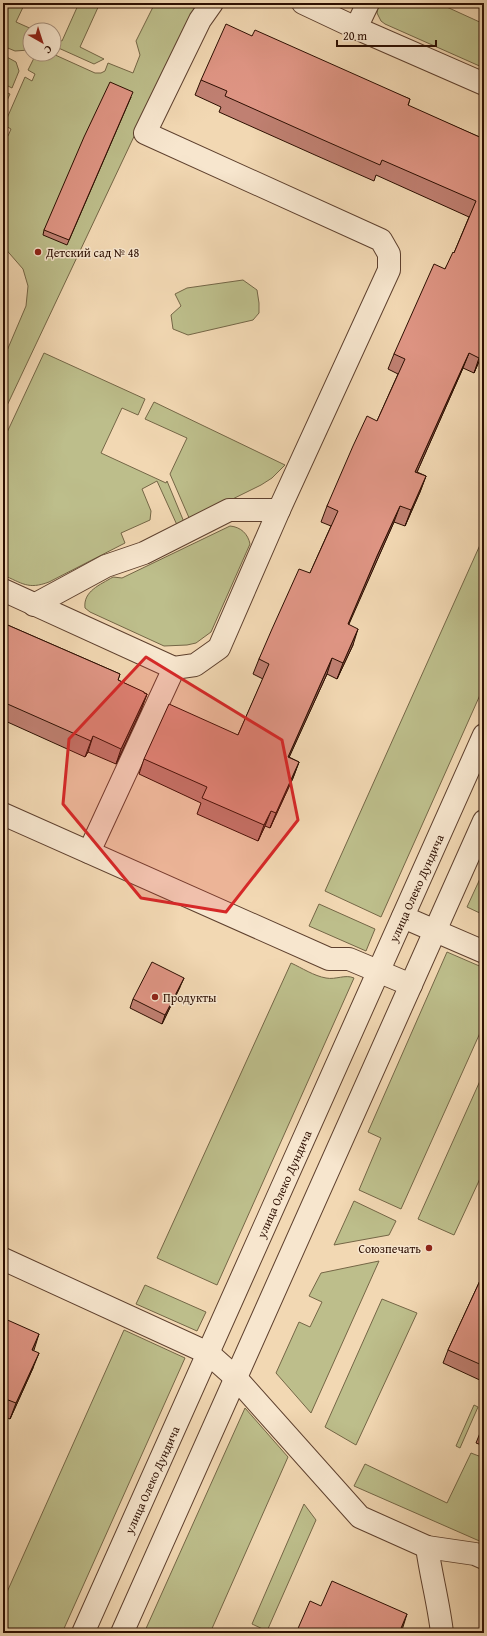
<svg xmlns="http://www.w3.org/2000/svg" width="487" height="1636" font-family="'Gentium Book Plus',serif">
<style>
.green{fill:#bdbe8b;stroke:#746646}
.lines{fill:none;stroke-linecap:round;stroke-linejoin:round}
.minor-casing{stroke:#5e402e;stroke-width:24}
.minor{stroke:#f7e6ce;stroke-width:22}
.wall{fill:#c08072;stroke:#2c0e01}
.shaded-wall{fill:#9c685c;stroke:#2c0e01}
.building{fill:#df9584;stroke:#2c0e01}
.marked{fill:#d62828;fill-opacity:0.2;stroke:#d62828;stroke-width:3;stroke-linejoin:round}
.poi-dot{fill:#8f2418;stroke:#f7e6ce;stroke-width:1.5}
.labels{text-anchor:middle;dominant-baseline:central;stroke-width:3;stroke-linejoin:round;paint-order:stroke}
.poi-label{font-size:12px;fill:#2c0e01;stroke:#f7e6ce;text-anchor:start}
.street-label{font-size:12px;fill:#2c0e01;stroke:#f7e6ce}
</style>
<rect width="100%" height="100%" fill="#f2d8b3"/>
<filter id="stains"><feTurbulence type="fractalNoise" baseFrequency=".005" numOctaves="4"/><feColorMatrix values="0 0 0 0 .2 0 0 0 0 .09 0 0 0 0 .02 0 0 0 .5 -.17"/></filter>
<radialGradient id="worn" r=".72"><stop offset=".6" stop-color="#630" stop-opacity="0"/><stop offset="1" stop-color="#630" stop-opacity=".3"/></radialGradient>
<path class="green" d="M3,3h22l-9,19 18,8h-4l-1,20 -14,1 -12,-5z
M79,3h21l-20,44 24,12 -10,5 -40,-18v-8l8,3z
M155,3h42l-194,411v-17l3,-6 -3,-2v-29l23,-54 2,-20 -5,-17 -20,-23v-113l5,3 3,-7 -7,-4 21,-48 7,4 3,-7 -7,-4 8,-16h17l42,19h6l4,-2 3,-8 25,10 7,-18 -4,-14z
M379,3h59l46,21v44l-99,-44 -4,-3 -4,-8z
M3,55l13,7 3,9 -7,17 -6,-3 -3,6 7,3 -7,15z
M243,280l14,10 2,13v10l-6,7 -65,15 -15,-6 -2,-14 10,-9 -6,-12 12,-6z
M44,353l101,46 -7,16 -16,-7 -21,45 65,30 1,-2 17,41 -7,3 -20,-44 -15,8 9,22 -1,9 -29,13 4,10 -76,39c-21,8 -27,1 -46,-7v-134z
M154,402l131,63 -13,13 -11,7 -71,35 -20,-46 17,-36 -42,-19z
M230,526c11,1 18,8 20,18l-39,88 -15,11 -9,2 -23,1 -74,-34 -5,-4c-2,-17 15,-23 28,-31l9,1z
M484,536v150l-103,231 -56,-26z
M484,870v45l-17,-8z
M319,904l56,25 -9,22 -57,-25z
M447,952l37,16v56l-83,185 -42,-19 22,-52 -13,-6z
M291,963c11,5 23,13 35,15 10,2 19,-4 28,0l-137,307 -60,-27z
M484,1072v98l-30,65 -36,-16z
M354,1201l42,20 -7,14 -55,10z
M379,1261l-68,152 -35,-40 23,-51 11,5 12,-25 -13,-6 12,-23z
M145,1285l61,27 -9,19 -61,-27z
M382,1299l35,14 -61,132 -31,-18z
M124,1330l61,28 -123,275h-59v-32z
M474,1405l4,2 -18,41 -4,-2z
M245,1408l43,49 -78,176h-66z
M471,1453l13,5v85l-130,-57 11,-22 82,39z
M304,1504l12,16 -49,111 -15,-7z"/>
<g class="lines">
<defs>
<g id="minor">
<path d="M303,3l53,25 128,56"/>
<path d="M356,28l12,-25"/>
<path d="M3,590l171,78 21,-3 24,-17 60,-138 110,-240v-16l-8,-14 -236,-107 55,-113 12,-17"/>
<path d="M34,605l72,-39 38,-13 85,-43h50"/>
<path d="M3,814l326,145h20l62,26"/>
<path d="M89,852l85,-184"/>
<path d="M403,917l81,35"/>
<path d="M3,1259l205,94 28,25 124,139 67,30 48,7 9,4"/>
<path d="M427,1547c4,29 12,58 15,86"/>
<path id="s1" d="M83,1633l401,-898"/>
<path d="M122,1633l362,-812"/>
</g>
</defs>
<use href="#minor" class="minor-casing"/>
<use href="#minor" class="minor"/>
</g>
<path class="wall" d="M252,36l158,63 -2,7 76,33v211l-10,23 -11,-5 -46,104 9,4 -6,16 -15,34 -11,-4 -46,103 5,20 -16,34 -10,-5 -38,83 10,5 -6,16 -23,50 -5,-2 -7,15 -61,-27 4,-11 -62,-29 5,-15 94,-24 25,-56 -10,-5 6,-15 51,-86 21,-47 -10,-4 6,-16 50,-85 21,-47 -10,-5 6,-15 51,-85 9,-16 15,-36 -93,-42 -2,6 -59,-26 -96,-43 2,-5 -26,-12 6,-15z
M131,97l-64,148 -24,-10 1,-5z
M3,623l117,51 -2,6 29,14 -6,16 -25,54 -28,-12 -3,5 -82,-37z
M180,987l-18,37 -32,-16 3,-9z
M484,1272v110l-41,-19 5,-13z
M3,1318l30,32v18l-23,51 -7,-3z
M484,1423v23l-8,-3z"/>
<path class="shaded-wall" d="M484,347v3l-10,23 5,-15z
M469,353l-6,15 -53,120 5,-16z
M426,476l-6,16 -15,34 6,-16z
M400,506l-6,16 -22,50 -30,68 6,-16 29,-68z
M358,629l-5,16 -16,34 6,-16z
M332,658l-5,16 -45,99 6,-16z
M147,694l-6,16 -25,54 5,-15z
M93,736l-5,16 -3,5 6,-16z
M299,762l-6,16 -23,50 6,-15z
M271,811l-6,15 -7,15 6,-16z
M184,978l-4,9 -18,37 3,-9z
M39,1334l-5,16 -7,16 5,-16z
M39,1353l-6,15 -23,51 6,-16z
M407,1614l-5,16 -2,3h-1z"/>
<path class="building" d="M226,24l26,12 3,-6 155,69 -2,6 76,34v208l-5,11 -10,-5 -54,119 11,4 -15,34 -11,-4 -23,50 -29,68 10,5 -15,34 -11,-5 -44,99 11,5 -23,51 -5,-2 -7,14 -62,-27 5,-11 -63,-28 25,-55 69,31 31,-71 -10,-5 13,-30 27,-60 11,4 28,-62 -11,-5 26,-60 14,-30 10,5 28,-62 -11,-5 40,-90 11,5 8,-17 1,1 22,-52 -94,-41 -2,5 -59,-26 -96,-43 2,-5 -26,-11z
M110,82l23,10 -64,148 -25,-10 40,-93z
M3,623l117,51 -2,6 26,12v1l3,1 -26,55 -28,-13 -2,5 -88,-39z
M152,962l32,16 -19,37 -32,-16z
M484,1272v94l-36,-16z
M3,1318l36,16 -7,16 7,3 -23,50 -13,-5z
M484,1423v7l-3,-1z
M332,1581l75,33 -8,19h-103l14,-32 11,5z"/>
<path class="marked" d="M146,657l136,83 16,80 -72,92 -85,-14 -78,-94 6,-65z"/>
<g class="poi-dot">
<circle cx="38" cy="252" r="4"/>
<circle cx="155" cy="997" r="4"/>
<circle cx="429" cy="1248" r="4"/>
</g>
<g class="labels">
<g class="poi-label">
<text x="46" y="252">Детский сад № 48</text>
<text x="163" y="997">Продукты</text>
<text x="421" y="1248" text-anchor="end">Союзпечать</text>
</g>
<g class="street-label">
<text stroke="none"><textPath href="#s1" startOffset="816">улица Олеко Дундича</textPath></text>
<text stroke="none"><textPath href="#s1" startOffset="492">улица Олеко Дундича</textPath></text>
<text stroke="none"><textPath href="#s1" startOffset="168">улица Олеко Дундича</textPath></text>
</g>
</g>
<rect width="487" height="1636" fill="none" stroke="#f2d8b3" stroke-width="16"/>
<rect x="4" y="4" width="479" height="1628" fill="none" stroke="#2c0e01" stroke-width="2"/>
<rect x="8" y="8" width="471" height="1620" fill="none" stroke="#2c0e01"/>
<g transform="translate(42 42) rotate(141)"><circle r="19" fill="#f7e6ce" stroke="#a6907c"/>
<path d="M0-3L7 15L0 10L-7 15Z" fill="#8f2418"/>
<text y="-6" font-size="11" font-weight="bold" text-anchor="middle" fill="#2c0e01">С</text>
</g>
<path d="M337 40v6h99v-6" fill="none" stroke="#2c0e01" stroke-width="2"/>
<text x="343" y="40" font-size="12" fill="#2c0e01" stroke="#f7e6ce" stroke-width="3" paint-order="stroke">20 m</text>
<rect width="100%" height="100%" filter="url(#stains)"/>
<rect width="100%" height="100%" fill="url(#worn)"/>
</svg>
